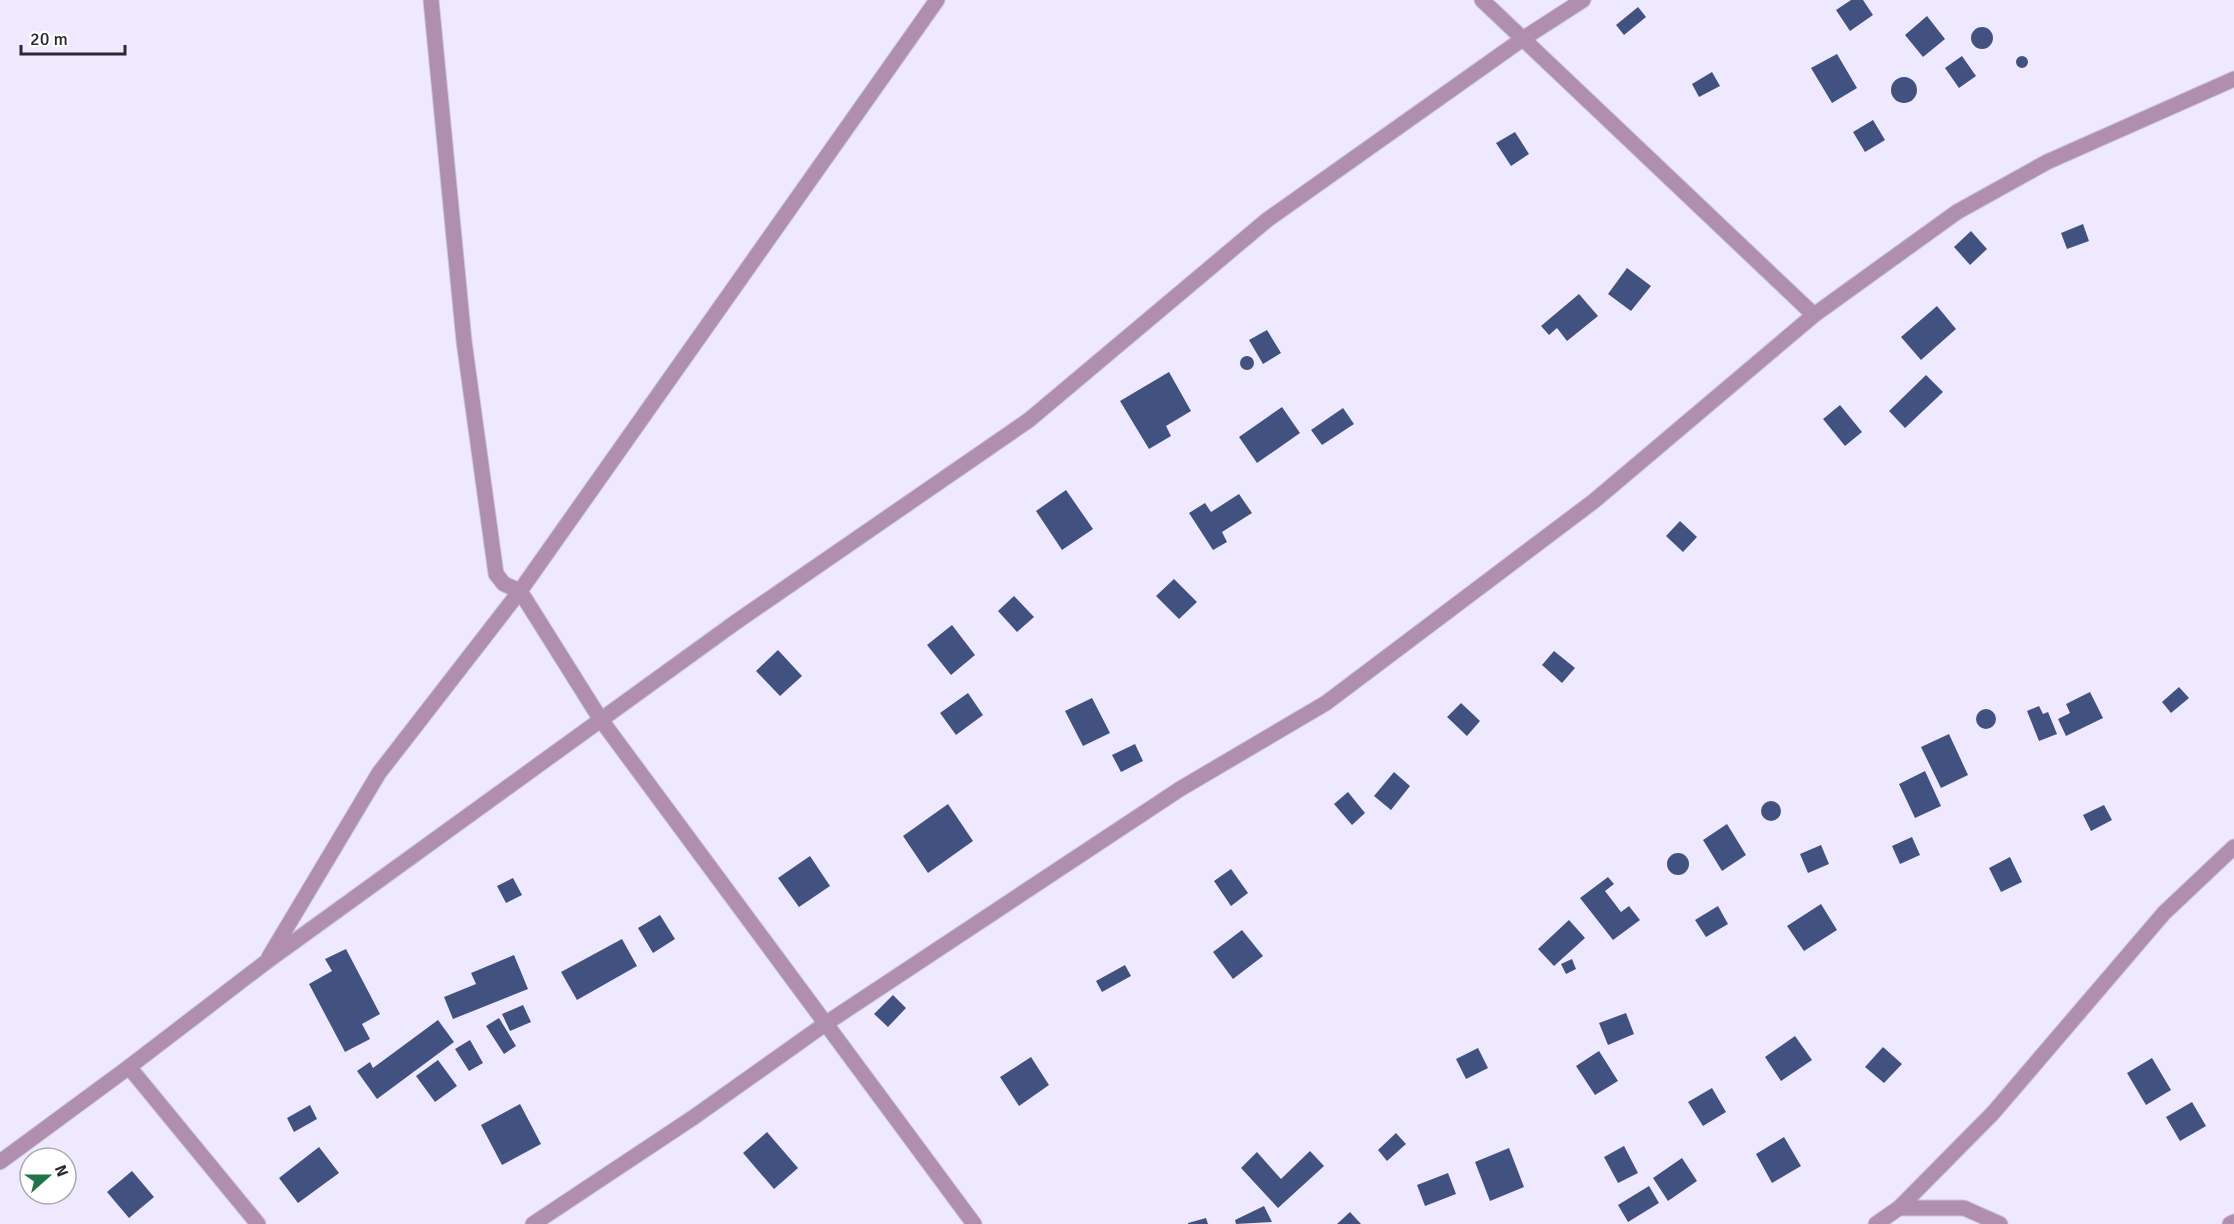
<svg xmlns="http://www.w3.org/2000/svg" width="2234" height="1224" font-family="Signika,sans-serif">
<style>
.building{fill:#425280}
.lines{fill:none;stroke-linecap:round;stroke-linejoin:round}
.minor-casing{stroke:#ccc6da;stroke-width:17}
.minor{stroke:#b08eb0;stroke-width:15}
</style>
<rect width="100%" height="100%" fill="#efe9ff"/>
<path class="building" d="M1851,0h12l10,15 -23,16 -14,-21z
M1638,7l8,10 -22,18 -8,-10z
M1927,16l18,23 -22,18 -18,-22z
M1971 38a11 11 0 1 1 22 0a11 11 0 1 1-22 0Z
M1837,54l20,34 -25,15 -21,-35z
M2016 62a6 6 0 1 1 12 0a6 6 0 1 1-12 0Z
M1962,56l14,20 -17,12 -14,-20z
M1712,72l8,14 -21,11 -7,-13z
M1891 90a13 13 0 1 1 26 0a13 13 0 1 1-26 0Z
M1873,120l12,20 -20,12 -12,-20z
M1515,132l14,22 -18,12 -15,-23z
M2083,224l6,17 -22,8 -6,-16z
M1971,231l16,18 -17,16 -16,-18z
M1627,268l24,18 -20,25 -23,-17z
M1579,294l19,22 -31,25 -10,-13 -8,7 -8,-9z
M1937,306l19,23 -35,31 -20,-23z
M1267,330l14,23 -18,11 -14,-24z
M1240 363a7 7 0 1 1 14 0a7 7 0 1 1-14 0Z
M1169,372l22,39 -25,15 5,10 -22,13 -29,-48z
M1926,375l17,17 -38,36 -16,-17z
M1840,405l22,27 -17,14 -22,-27z
M1282,407l18,26 -43,30 -18,-26z
M1343,408l11,16 -32,21 -11,-15z
M1066,490l27,39 -31,21 -26,-39z
M1239,494l13,19 -30,19 5,10 -14,8 -24,-37 16,-10 6,9z
M1680,521l17,16 -14,15 -17,-16z
M1174,579l23,23 -18,17 -23,-23z
M1014,596l20,21 -17,15 -19,-21z
M952,625l23,30 -24,20 -24,-30z
M778,650l24,26 -22,20 -24,-25z
M1554,651l21,17 -13,15 -20,-18z
M2179,687l10,11 -18,15 -9,-11z
M2090,692l13,26 -37,18 -8,-17 12,-6 -4,-9z
M968,693l15,22 -27,20 -16,-22z
M1092,698l18,35 -27,13 -18,-35z
M1461,703l19,18 -13,15 -20,-19z
M2039,706l4,8 5,-2 9,22 -18,7 -12,-30z
M1976 719a10 10 0 1 1 20 0a10 10 0 1 1-20 0Z
M1949,734l19,41 -27,13 -20,-41z
M1135,744l8,17 -22,11 -9,-17z
M1925,771l16,35 -26,12 -16,-34z
M1394,772l16,14 -19,24 -17,-14z
M1348,792l17,21 -13,12 -18,-21z
M1761 811a10 10 0 1 1 20 0a10 10 0 1 1-20 0Z
M948,804l25,37 -45,32 -25,-37z
M2104,805l8,15 -21,11 -8,-16z
M1727,824l19,31 -24,16 -19,-31z
M1912,837l8,18 -20,9 -8,-18z
M1821,845l8,19 -21,9 -8,-19z
M1667 864a11 11 0 1 1 22 0a11 11 0 1 1-22 0Z
M810,856l20,30 -31,21 -21,-29z
M2010,857l12,25 -21,10 -12,-24z
M1231,869l17,24 -17,13 -17,-25z
M1608,877l6,7 -9,7 16,21 8,-6 11,14 -27,20 -33,-42z
M513,878l9,17 -16,8 -9,-17z
M1821,904l16,26 -33,21 -17,-25z
M1718,906l10,18 -22,13 -11,-17z
M660,915l15,24 -22,14 -15,-25z
M1569,920l16,18 -31,28 -16,-17z
M1242,930l21,26 -30,23 -20,-27z
M622,939l15,27 -60,34 -16,-28z
M346,949l34,65 -18,10 8,15 -25,13 -36,-68 23,-13 -7,-12z
M514,955l14,34 -75,30 -9,-22 32,-13 -5,-11z
M1572,959l4,10 -10,5 -5,-10z
M1125,965l6,11 -29,16 -6,-11z
M893,995l13,13 -18,19 -14,-13z
M523,1005l8,17 -21,9 -8,-17z
M1626,1013l8,21 -26,11 -9,-22z
M499,1018l17,28 -12,8 -18,-28z
M438,1020l16,22 -77,57 -20,-28 13,-9 3,6z
M1795,1036l17,24 -31,21 -16,-24z
M470,1040l13,23 -14,8 -14,-22z
M1883,1047l19,17 -18,19 -19,-16z
M1478,1048l10,20 -22,11 -10,-20z
M1599,1051l19,30 -23,14 -19,-29z
M1031,1057l18,28 -30,21 -19,-29z
M2152,1058l19,32 -25,15 -19,-32z
M438,1060l19,26 -22,16 -19,-26z
M1712,1088l14,24 -23,14 -15,-24z
M2192,1102l14,24 -26,15 -14,-24z
M520,1104l21,40 -39,21 -21,-40z
M310,1105l7,14 -23,13 -7,-14z
M767,1132l31,36 -24,21 -31,-36z
M1396,1133l10,11 -19,17 -9,-11z
M1784,1137l17,29 -29,17 -16,-29z
M1624,1146l14,27 -20,10 -14,-26z
M319,1147l20,26 -41,30 -19,-25z
M1509,1148l15,39 -34,14 -15,-39z
M1310,1151l14,15 -46,42 -37,-40 16,-16 24,27z
M1682,1158l15,23 -29,20 -15,-23z
M132,1171l22,26 -25,21 -22,-26z
M1448,1173l8,21 -31,12 -8,-21z
M1649,1186l10,17 -31,19 -10,-17z
M1264,1206l8,16 -36,2 -1,-4z
M1350,1212l11,12h-24z
M1206,1218l2,6h-20v-1z"/>
<g class="lines">
<defs>
<path id="minor" d="M431,0l33,341 32,233 8,10 16,7 81,129 373,504
M1482,0l332,315
M269,957l110,-184 141,-182 417,-591
M129,1067l129,157
M0,1162l129,-95 137,-105 470,-340 293,-202 238,-200 257,-182 59,-38
M1899,1208h65l36,16
M533,1224l161,-107 131,-93 355,-235 146,-86 268,-202 220,-186 143,-103 90,-50 187,-83
M1876,1224l23,-16 94,-95 171,-200 70,-66
M2230,1224l4,-2"/>
</defs>
<use href="#minor" class="minor-casing"/>
<use href="#minor" class="minor"/>
</g>
<g transform="translate(48 1176) rotate(69)"><circle r="28" fill="#ffffff" stroke="#aaa9ad" stroke-width="1.5"/>
<path d="M0-4.5L10 22L0 15L-10 22Z" fill="#207548"/>
<text y="-9" font-size="16" font-weight="bold" text-anchor="middle" fill="#2b2832">N</text>
</g>
<path d="M21 45v9h104v-9" fill="none" stroke="#2b2832" stroke-width="3"/>
<text x="30" y="45" font-size="18" fill="#2b2832" stroke="#ffffff" stroke-width="4.5" paint-order="stroke">20 m</text>
</svg>
